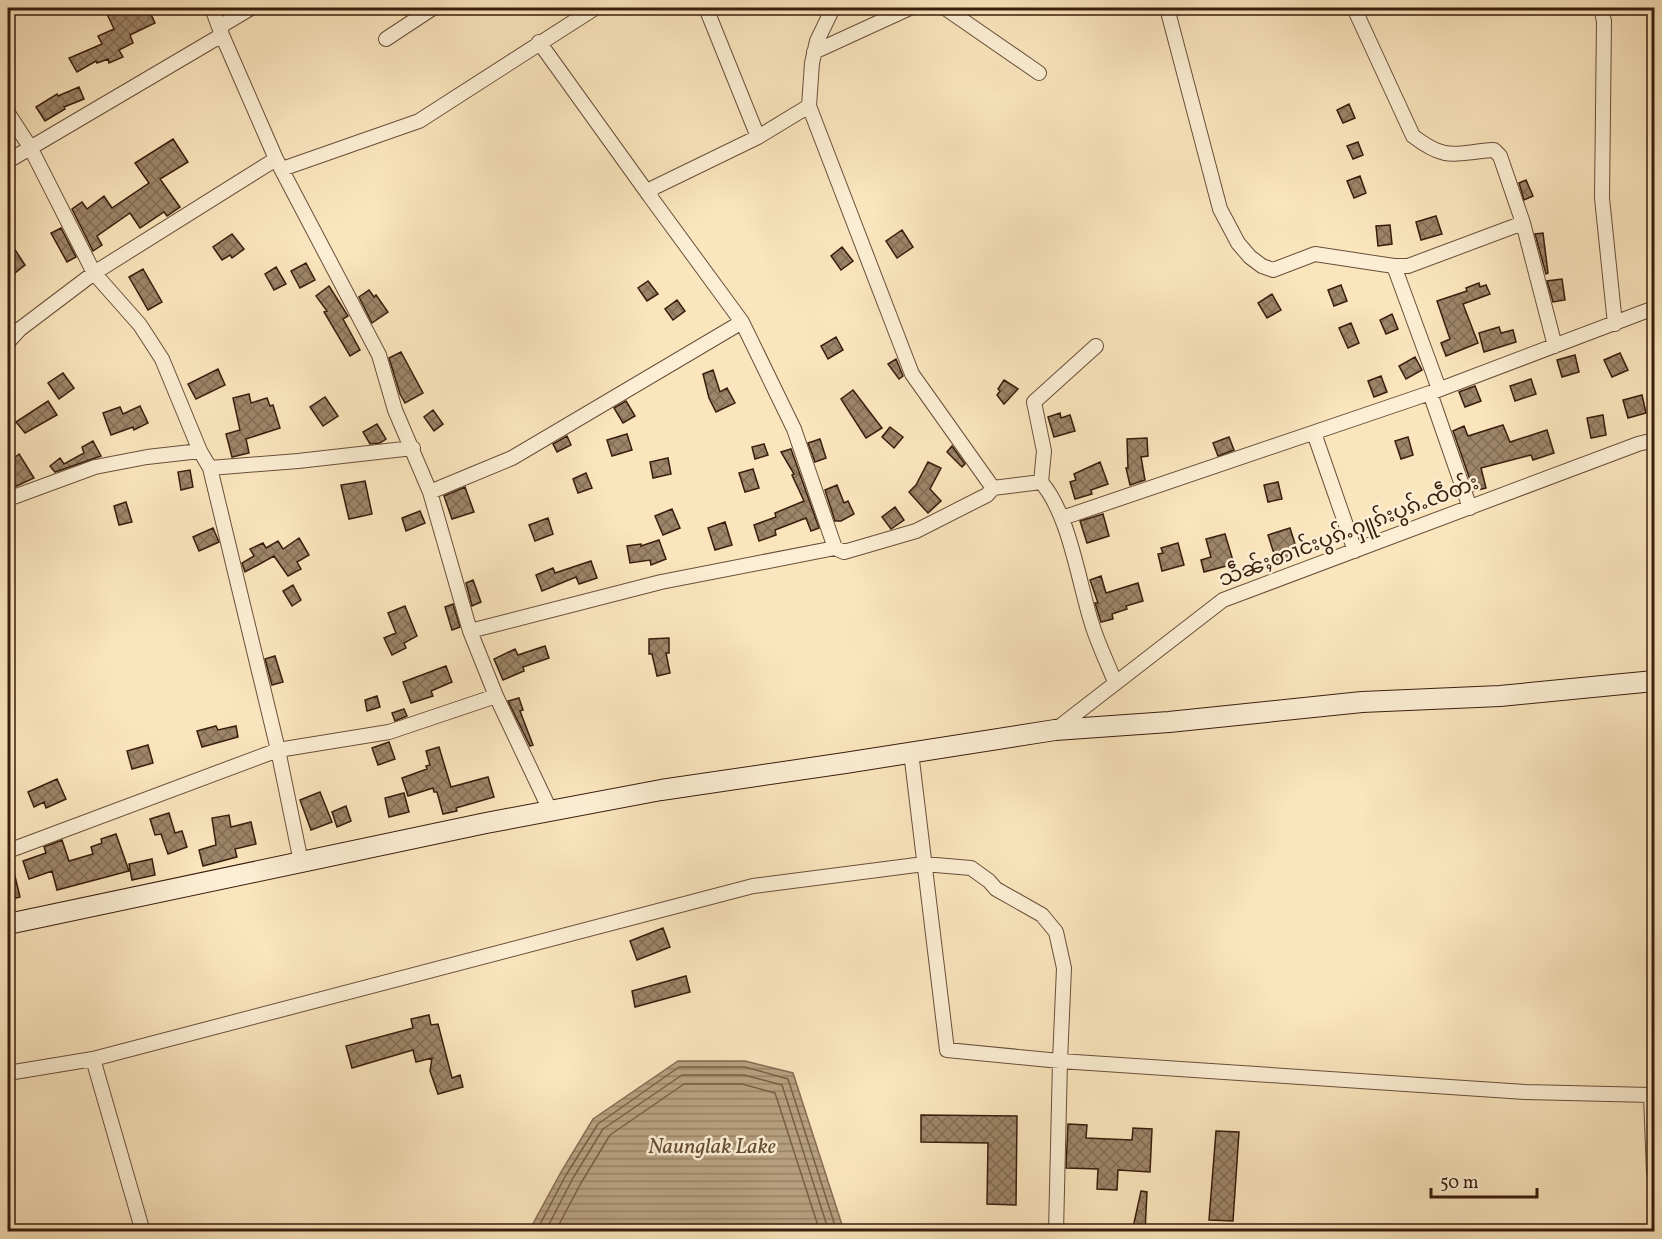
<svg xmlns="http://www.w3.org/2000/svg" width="1662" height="1239" font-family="Vollkorn,'Noto Sans Myanmar',serif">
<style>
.water{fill:url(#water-rules);stroke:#856c53;stroke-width:1.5}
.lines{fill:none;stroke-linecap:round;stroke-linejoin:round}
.shore{stroke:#785f47;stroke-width:1.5}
.building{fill:url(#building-cross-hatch);stroke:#391d0d;stroke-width:1.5}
.street-casing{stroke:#694f39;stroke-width:16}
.secondary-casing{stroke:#391d0d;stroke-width:22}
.street{stroke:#fceed4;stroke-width:14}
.secondary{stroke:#fceed4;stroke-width:20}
.labels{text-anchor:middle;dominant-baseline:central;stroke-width:5;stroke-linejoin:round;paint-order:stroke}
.street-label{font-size:21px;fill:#391d0d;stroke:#fceed4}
.water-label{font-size:22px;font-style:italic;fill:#654b36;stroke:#fceed4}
</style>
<defs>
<pattern id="water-rules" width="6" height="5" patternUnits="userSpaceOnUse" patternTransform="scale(1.5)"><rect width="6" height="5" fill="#b8a181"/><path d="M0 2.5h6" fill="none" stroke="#978368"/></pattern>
<pattern id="building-cross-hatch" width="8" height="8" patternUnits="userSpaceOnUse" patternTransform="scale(1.5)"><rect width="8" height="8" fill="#9d8569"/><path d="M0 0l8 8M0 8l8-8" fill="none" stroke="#816c55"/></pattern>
</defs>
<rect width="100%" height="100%" fill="#fae5bd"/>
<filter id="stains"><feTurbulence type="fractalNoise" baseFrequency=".00333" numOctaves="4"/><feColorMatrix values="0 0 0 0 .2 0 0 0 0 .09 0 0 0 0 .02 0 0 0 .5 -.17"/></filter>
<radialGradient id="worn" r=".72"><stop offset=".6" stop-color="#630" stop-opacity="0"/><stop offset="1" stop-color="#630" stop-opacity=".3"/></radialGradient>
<path class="water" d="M678,1061h67l48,12 51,158h-315l32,-59 32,-53z"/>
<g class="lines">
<path class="shore" d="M536,1232l30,-57 32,-51 81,-57h66l43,12 49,153
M545,1232l28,-54 30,-49 79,-54h62l38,10 47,147
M555,1232l26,-49 29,-48 74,-51h58l33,9 45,139"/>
</g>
<path class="building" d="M121,8h27l7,15 -25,12 3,8 -14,7 4,7 -14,6 -1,-4 -11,4 -1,-2 -19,11 -8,-14 33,-14 -4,-8 16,-7 -7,-15z
M79,87l5,12 -20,8 1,2 -20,12 -9,-14 21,-13 1,2z
M1349,104l6,14 -12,5 -6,-13z
M173,139l15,23 -28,17 20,28 -13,9 -3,-4 -24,16 -10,-15 -33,23 5,9 -9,6 -21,-42 10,-7 5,7 17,-13 8,12 37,-25 -14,-20z
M1358,142l5,13 -10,4 -6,-13z
M1360,176l6,17 -12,5 -7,-17z
M1526,180l7,16 -9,4 -5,-17z
M1436,216l6,18 -21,6 -5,-18z
M1390,225l2,19 -14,2 -2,-20z
M61,228l15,29 -9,5 -16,-29z
M902,230l11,17 -16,11 -11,-17z
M1543,233l5,40 -2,1 -11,-40z
M232,234l12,15 -12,9 -2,-3 -8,5 -9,-13z
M8,239l17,26 -10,8 -3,-4 -4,3z
M842,247l11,14 -12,9 -10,-14z
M306,263l9,17 -15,8 -9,-17z
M276,267l10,17 -12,6 -9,-16z
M143,269l19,33 -14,8 -19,-33z
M1562,279l3,21 -12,2 -6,-21z
M648,281l10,13 -11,7 -9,-13z
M1479,283l1,4 6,-2 4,9 -27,10 15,39 -32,13 -5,-13 9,-4 -13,-38 30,-10 -1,-3z
M1341,285l6,16 -13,5 -6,-16z
M329,286l19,30 -5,3 17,31 -10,6 -26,-44 3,-1 -11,-15z
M369,290l5,7 2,-2 12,17 -16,11 -13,-26z
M1272,294l9,16 -14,8 -9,-15z
M677,300l8,11 -12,9 -8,-11z
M1392,314l6,15 -12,5 -6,-14z
M1351,323l8,20 -11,5 -9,-20z
M1499,327l2,6 12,-3 3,12 -32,10 -5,-19z
M836,337l7,13 -15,9 -7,-13z
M401,352l22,41 -18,10 -5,-9 -11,-36z
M1620,353l8,17 -16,7 -8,-17z
M1575,355l4,17 -17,5 -5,-17z
M1415,357l7,13 -16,9 -7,-13z
M896,359l7,17 -4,3 -11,-15z
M218,369l7,16 -29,14 -8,-15z
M713,370l7,22 7,-4 8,15 -19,9 -7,-14 -6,-24z
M63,373l11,15 -15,11 -11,-16z
M1381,376l6,16 -13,5 -6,-16z
M1531,379l5,15 -21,7 -5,-15z
M1004,380l14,9 -14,15 -7,-9 3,-4 -2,-2z
M1475,386l6,15 -16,6 -6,-15z
M853,390l29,38 -16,10 -25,-39z
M249,394l2,9 16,-5 3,8 3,-1 7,23 -34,11 3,14 -17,4 -6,-23 14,-4 -7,-32z
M1642,395l4,18 -18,5 -5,-18z
M325,397l13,19 -15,10 -13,-19z
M48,401l9,14 -32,18 -9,-11z
M626,401l9,15 -12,7 -9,-15z
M140,406l8,17 -14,7 -1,-3 -22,8 -8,-22 17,-6 3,7z
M433,410l10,14 -9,7 -10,-14z
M1060,413l1,5 9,-3 5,16 -21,6 -6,-20z
M1603,415l3,20 -15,3 -4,-20z
M377,424l9,15 -6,4 -10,1 -7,-12z
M1503,425l7,17 37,-12 7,23 -21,7 -2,-5 -50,13 5,20 -12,3 -21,-60 11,-5 4,10z
M890,427l13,10 -9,11 -12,-11z
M627,434l5,16 -20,6 -5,-16z
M567,436l4,9 -14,7 -4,-8z
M1229,437l5,13 -16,6 -5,-13z
M1408,437l5,18 -12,4 -6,-18z
M1147,438l1,18 -7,1 4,23 -15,5 -4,-17h2l-1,-29z
M820,439l6,19 -11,4 -7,-19z
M93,441l8,15 -46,16 -5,-6 10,-8 4,6 20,-11 -2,-6z
M764,444l4,11 -13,4 -3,-12z
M952,446l13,18 -3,3 -15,-15z
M791,449l28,79 -8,3 -5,-13 -31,12 1,5 -17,6 -5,-16 22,-8 -1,-4 29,-12 -12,-26 2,-1 -13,-22z
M19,454l15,24 -26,12v-27z
M668,458l3,16 -18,4 -3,-16z
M928,462l13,6 -11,21 11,12 -13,12 -19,-21 7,-7z
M1100,462l8,22 -17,6 1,4 -17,5 -5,-17 6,-2 -2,-6z
M753,469l6,19 -14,4 -6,-19z
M190,470l3,17 -12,3 -3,-18z
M586,473l6,15 -14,5 -5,-14z
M365,481l7,33 -23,5 -8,-34z
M1278,482l4,17 -14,3 -4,-17z
M837,485l7,18 4,-2 6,13 -13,7h-6l-10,-31z
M465,487l9,25 -22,7 -8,-23z
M126,502l6,20 -13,3 -5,-19z
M895,507l9,13 -13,9 -9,-12z
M672,509l8,19 -17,7 -8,-19z
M420,511l5,12 -19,8 -4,-13z
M1103,514l6,22 -22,7 -7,-22z
M548,518l5,16 -18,7 -6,-16z
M725,522l7,23 -17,5 -7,-22z
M213,528l6,14 -20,9 -6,-14z
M1290,528l6,19 -8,2 3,10 -14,4 -9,-28z
M1225,534l9,30 -30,8 -3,-12 10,-3 -5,-18z
M299,538l10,17 -12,7 4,7 -13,7 -14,-20 -29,16 -3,-9 12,-7 -4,-7 13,-6 3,5 12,-7 5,8z
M659,540l7,19 -15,6 -1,-5 -20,3 -3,-17 14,-2v2z
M1178,543l6,22 -22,6 -4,-17 5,-1 -2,-5z
M591,561l6,17 -18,6 -3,-7 -34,14 -6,-16 17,-7 2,5z
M1101,576l5,17 32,-10 5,18 -17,5 1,3 -15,5 1,5 -12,3 -6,-19h3l-8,-23z
M473,580l8,22 -9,4 -6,-23z
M293,585l8,15 -9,6 -9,-15z
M453,604l7,23 -8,3 -7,-23z
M405,606l12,30 -13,7 2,5 -14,7 -8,-17 12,-5 -8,-20z
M669,638v15h-3l4,20 -13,3 -5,-22h-3v-15z
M545,646l4,12 -26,9 1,4 -21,9 -9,-21 21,-10 3,6z
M275,656l8,26 -11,3 -7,-26z
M446,666l6,16 -21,9 2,5 -22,7 -8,-21z
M377,696l3,11 -13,4 -2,-11z
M519,698l4,12 -3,1 13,34 -3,1 -22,-45z
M404,709l3,7 -12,5 -3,-8z
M216,726l2,4 18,-4 2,11 -36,10 -5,-16z
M389,742l6,17 -17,6 -6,-17z
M148,745l5,18 -21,6 -5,-18z
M439,747l12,40 37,-10 6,20 -38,11 1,3 -14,3 -6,-22h-3l-1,-4 -25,8 -6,-18 25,-9 -1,-3 4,-1 -4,-14z
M57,779l9,20 -20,9 -2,-6 -10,5 -6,-15z
M320,792l12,30 -21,8 -11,-30z
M404,793l5,19 -20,5 -4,-19z
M346,806l5,15 -14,6 -5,-15z
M169,813l6,20 7,-2 5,16 -19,7 -7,-20 -6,1 -5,-16z
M229,815l2,12 20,-5 5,22 -21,5 2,8 -34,9 -4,-16 17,-5 -4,-27z
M116,834l13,37 -72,19 -5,-19 -23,8 -6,-18 23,-8 -2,-6 18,-7 7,21 24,-7 -2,-7 11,-4 -1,-4z
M152,859l3,16 -23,5 -3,-16z
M12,864l8,33 -12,3v-35z
M663,928l7,19 -33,13 -7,-19z
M686,976l4,16 -55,15 -3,-16z
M429,1015l2,10 7,-1 14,54 8,-3 3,12 -25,7 -8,-23 2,-13 -16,4 -3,-12 -61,18 -6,-22 67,-18 -2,-9z
M921,1115l96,1 -1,89 -29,-1 1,-61 -67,-1z
M1068,1124l19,1 -1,13 46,2 1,-12 19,1 -2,43 -32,-2 -1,20 -20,-1 1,-20 -32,-1z
M1216,1131l23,1 -6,89 -24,-1z
M1141,1191l6,1 -2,40h-13z"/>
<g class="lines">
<defs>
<path id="street" d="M212,8l10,27 54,124 103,196 16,55 35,82 40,139 26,65 54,114
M706,8l52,129
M833,8l-16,33 -5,22 -3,43 103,268 81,114
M945,8l94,65
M1167,8l53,201 18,34 12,14 12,9 11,4 42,-16 79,12h14l115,-43
M1354,8l59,128c35,27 43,16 81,14l6,6 23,67 32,123
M1601,8l3,13 -2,177 13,126
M219,27l32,-19
M386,39l47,-31
M539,42l110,153
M814,52l96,-44
M809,106l-51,31 -105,51 -4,7 93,127 52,107 41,119
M8,113l22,34 64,126 46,52 22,34 38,92 10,17 68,282 23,112
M8,161l214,-126
M282,169l137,-48 176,-113
M1394,266l45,123
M8,342l12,-13 74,-56 182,-114
M1430,393l40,115
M1314,433l41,118
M210,468l88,-7 115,-13
M1041,482l3,-31 -10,-49 62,-56
M430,492l82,-34 230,-136
M8,499l87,-32 52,-10 53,-6
M1062,518l368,-125 224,-85
M470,631l191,-49 174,-34 9,4 72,-21 71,-36 6,-7 48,-6c28,32 37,97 50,139 6,21 16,41 24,61
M1055,730l168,-130 415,-156 16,-4
M911,752l36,298 113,11 465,31 126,3 3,78
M8,851l270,-101 111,-18 107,-36
M93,1059l50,173
M8,1073l85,-14 660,-173 171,-22 47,4 18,13 7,8 46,26 14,17 8,36 -4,93 -4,171"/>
<path id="secondary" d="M8,924l478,-101 175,-33 184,-27 210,-33 114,-8 193,-20 138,-6 154,-15"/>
</defs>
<use href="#street" class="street-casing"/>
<use href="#secondary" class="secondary-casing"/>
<use href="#street" class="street"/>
<use href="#secondary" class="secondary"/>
</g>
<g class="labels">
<g class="street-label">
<text transform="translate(1349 532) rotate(-21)">သဵၼ်ႈတၢင်းပွၵ်ႉႁူၵ်းပွၵ်ႉၸဵတ်း</text>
</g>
<g class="water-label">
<text x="712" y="1147">Naunglak Lake</text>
</g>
</g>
<rect width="1662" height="1239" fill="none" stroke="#fae5bd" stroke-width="30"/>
<rect x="9" y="9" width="1644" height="1221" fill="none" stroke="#391d0d" stroke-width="3"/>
<rect x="15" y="15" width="1632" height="1209" fill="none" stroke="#391d0d" stroke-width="1.5"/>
<path d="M1431 1188v9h106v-9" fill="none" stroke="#391d0d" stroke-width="3"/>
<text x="1440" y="1188" font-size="18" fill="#391d0d" stroke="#fceed4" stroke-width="4.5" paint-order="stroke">50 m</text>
<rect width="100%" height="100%" filter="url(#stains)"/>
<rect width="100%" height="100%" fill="url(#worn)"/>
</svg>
